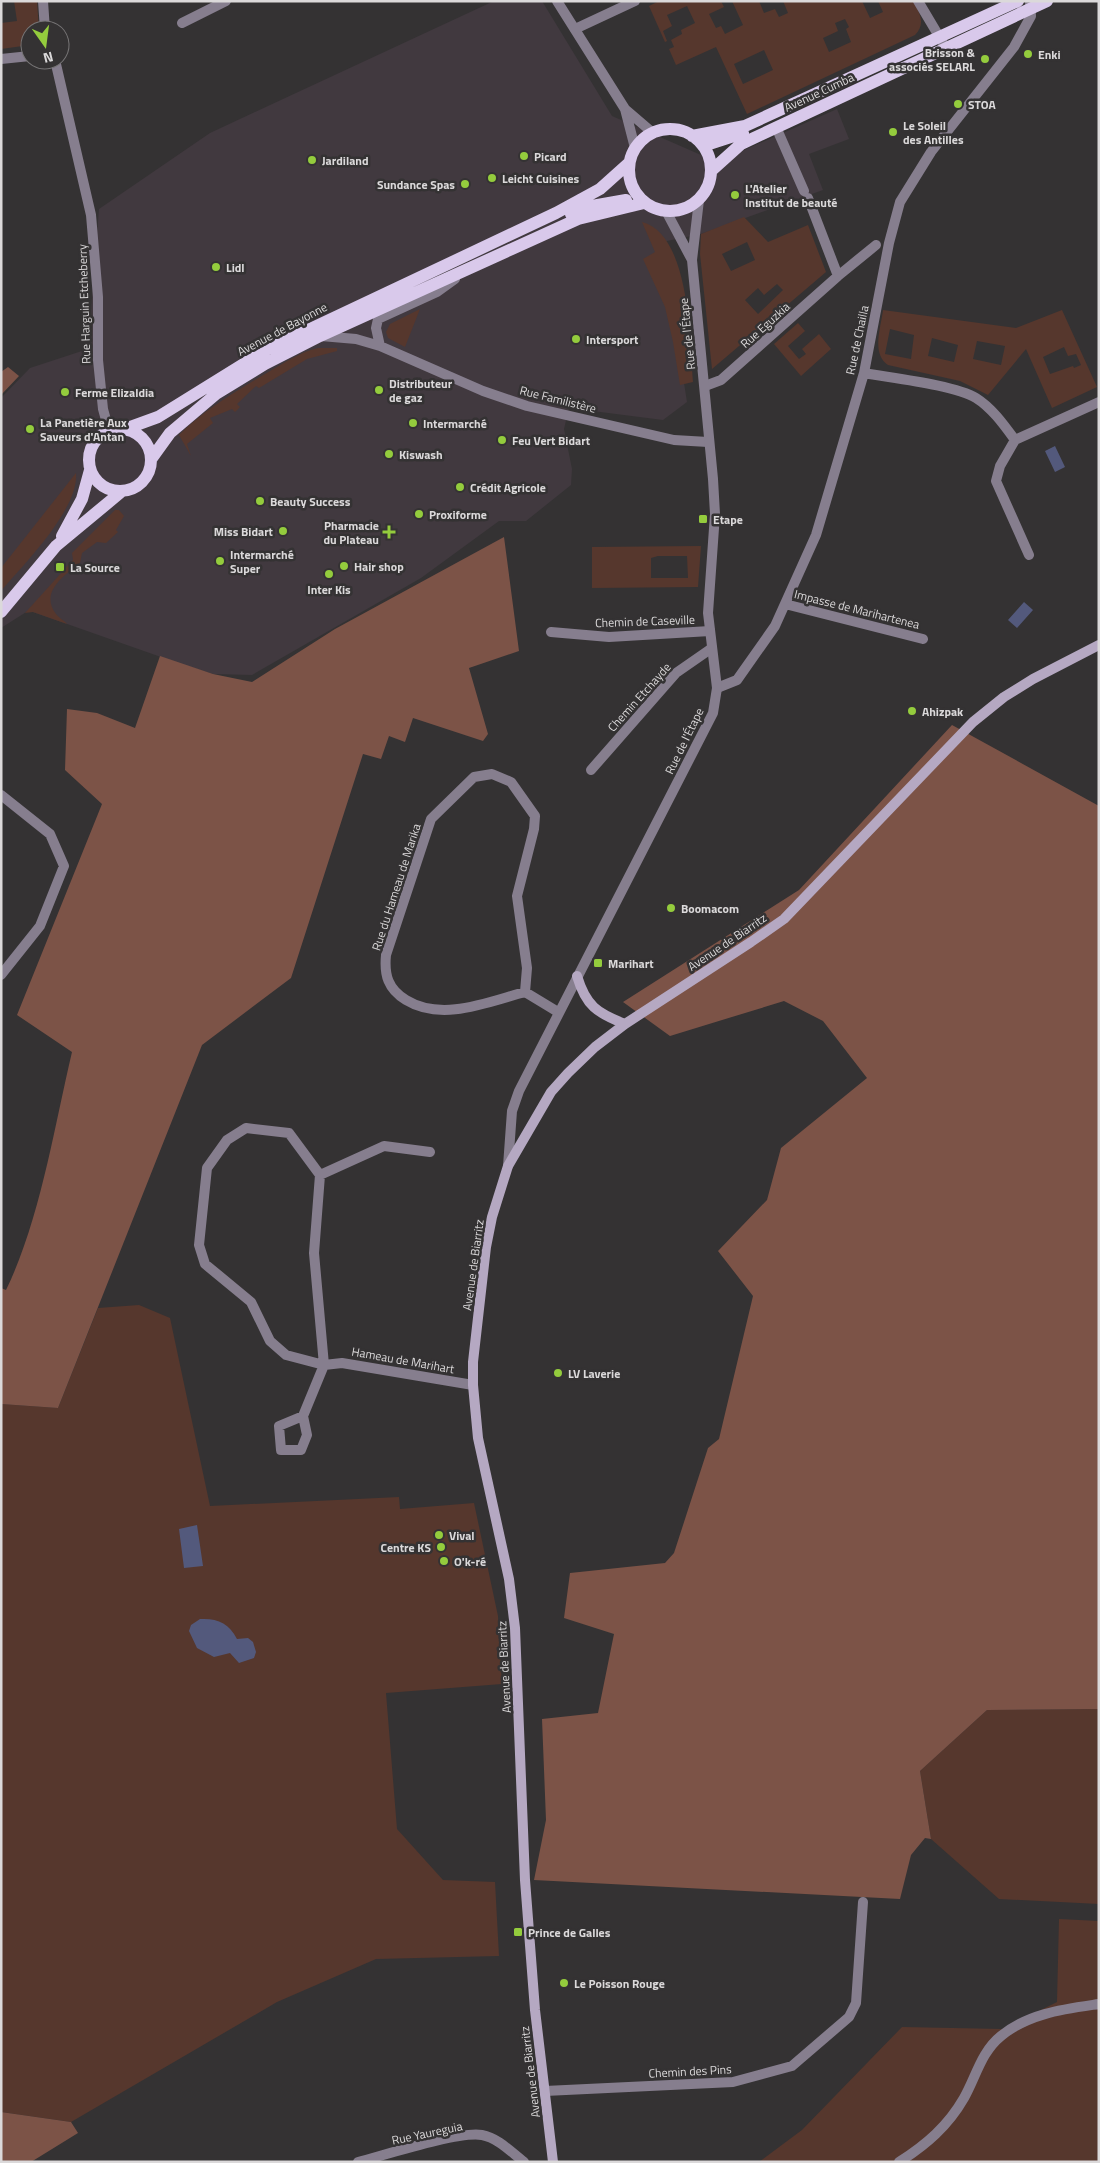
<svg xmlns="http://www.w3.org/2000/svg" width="1100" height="2163" font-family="'Titillium Web',sans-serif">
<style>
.built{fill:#41393f}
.green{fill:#56372d;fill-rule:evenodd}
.forest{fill:#7c5347}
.water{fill:#53597c}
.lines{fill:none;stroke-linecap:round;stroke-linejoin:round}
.minor{stroke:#867e8e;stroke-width:10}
.tertiary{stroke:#867e8e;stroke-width:10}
.secondary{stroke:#b5a8c2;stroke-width:10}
.primary{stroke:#d9c9eb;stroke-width:12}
.poi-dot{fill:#94cc3d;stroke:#343233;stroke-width:2}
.labels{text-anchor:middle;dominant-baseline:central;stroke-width:5;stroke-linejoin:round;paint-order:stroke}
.poi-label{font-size:12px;font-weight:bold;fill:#dbd9da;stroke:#343233;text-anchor:start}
.street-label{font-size:12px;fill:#dbd9da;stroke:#343233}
</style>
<rect width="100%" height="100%" fill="#343233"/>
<path class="built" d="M494,1h48l70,115 105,46 120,-53 12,30 -40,15 14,36 -122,44 -39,8 25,160 -24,18 -94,-12 -5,21 8,40 -1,16 -45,36h-27l-78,57 -169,97 -39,-1 -35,-11 -145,-51 -2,-3 -30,19v-230l29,-30 58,-19 11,-140 111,-76z"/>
<path class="green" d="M14,1h23l2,29h-9v15l-29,4v-26l16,-2z
M659,1h62l3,6 -15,7 7,14 5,-2 4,8 18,-9 -11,-24h27l5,12 11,-4 4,8 9,-4 -5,-12h79l8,17 13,-6 -5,-11h35c7,12 13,23 2,34l-168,79 -31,-67 -40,18 -7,-16 5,-2 -3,-7 11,-6 -1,-4 14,-7 -8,-17 -20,9 5,11 -9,5 4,10 -2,1 -16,-36zM845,19l4,8 -3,2 5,13 -22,10 -6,-14 15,-7 -3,-8zM764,50l9,20 -30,14 -9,-20z
M744,217l24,25 40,-17 18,47 -114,97 -12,-115 1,-20zM747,242l8,18 -24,11 -9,-17zM777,284l6,6 -25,24 -13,-14 13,-12 6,7z
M642,222c48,12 48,119 51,160l-13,3 -7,-43 -8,-35 -22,-48 12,-7z
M420,309l-15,38 -17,-9 -2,-6 4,-8z
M883,310l133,18 46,-18 35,77 -45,21 -26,-59 -38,46 -28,-14 -72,-16c-17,-11 -7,-38 -5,-55zM890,329l24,6 -3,24 -26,-5zM932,338l26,7 -4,17 -26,-6zM977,341l28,5 -4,19 -28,-6zM1064,347l4,9 8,-2 5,11 -7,3 -1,-2 -23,8 -7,-17z
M798,323l7,8 -17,15 11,13 7,-5 -4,-5 17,-15 12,15 -30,27 -27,-32z
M318,348h19v3l-30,8 -48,29 -3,-2 -19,18 3,3 -5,5 -3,-3 -22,9 3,5 -26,21 4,12 -12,-21c26,-26 59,-45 91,-64 16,-9 30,-19 48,-23z
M76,473c3,36 -52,91 -75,118v-23z
M115,510h4l5,6 -8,14 2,2 -12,11 -9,-1 -15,11 -2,10c-15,12 -41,29 -24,51 3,4 9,7 11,10l-34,-12 -8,1 48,-53 -1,-7z
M701,546l-3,41 -106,1v-41zM658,556h29l1,22h-37v-20z
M139,1305l31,13 40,188 189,-9 1,12 74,-6 24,113 4,68 -116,9 11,136 46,51 52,2 4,74 -123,3 -99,43 -206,120 -70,-10v-708l57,4 40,-100z
M1099,1709v195l-100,-5 -68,-60 -11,-68 67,-61z
M1059,1919l40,2v241h-340l43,-32 100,-103 100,2 55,-27z"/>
<path class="forest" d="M8,367l11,9 -18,19v-23z
M504,537l15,114 -50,17 19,66 -5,7 -70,-23 -8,24 -16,-6 -8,23 -18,-5 -72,224 -89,67 -144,363 -57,-4v-116l5,2c34,-70 48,-162 66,-238l-55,-37 85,-211 -37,-34 2,-61 30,4 38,15 25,-72 53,18 39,8 83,-53z
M952,725l147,81v903l-112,1 -67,61 11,68 -6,-1 -14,17 -11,44 -366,-19 12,-60 -4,-101 56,-6 16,-79 -50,-16 6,-45 95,-10 9,-10 34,-105 11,-9 34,-143 -35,-45 49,-51 14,-52 86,-70 -44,-57 -39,-20 -114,35 -47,-34 176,-112z
M1,2112l70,10 7,11 -47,29h-30z"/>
<path class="water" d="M1055,446l10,21 -10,5 -10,-21z
M1024,602l9,8 -16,18 -9,-8z
M197,1525l6,41 -19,2 -5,-39z
M200,1619c17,-1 29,4 37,20l11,-1 5,4 3,10 -2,6 -15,5 -9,-10 -16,4 -17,-9 -8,-17 2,-6z"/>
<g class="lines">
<path class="minor" d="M43,1l2,29
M918,1l25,42
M182,23l44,-22
M575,29l60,-28
M1,59l29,-3
M55,60l36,155 7,82v63l5,49 6,22
M776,127l28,64
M808,198l30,78
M321,336l35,3 24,7 103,45 44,15 147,34 34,2
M380,346l-4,-18 2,-9 59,-27 18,-13
M864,373c27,5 91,12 112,25 16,10 28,27 39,42l84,-38
M705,386l16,-6 117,-104 38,-31
M1015,440l-15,26 -4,15 33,74
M785,604l138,35
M551,632l58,5 101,-6
M717,688l20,-8 38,-54 41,-91 48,-162 25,-130 11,-41 31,-50 83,-105 17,-31 -1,-15
M591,770l85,-97 36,-25
M1,795l49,39 14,32 -24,60 -39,49
M525,992c-37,10 -83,30 -119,8 -18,-11 -22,-25 -20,-45l45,-136 43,-42 18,-3 19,8 24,34 -1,13 -17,67 10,72 -2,24 33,20
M320,1175l-31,-42 -43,-5 -19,12 -20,28 -8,77 6,19 46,38 19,39 16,14 38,10 -10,-112 6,-78 64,-29 46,6
M303,1416l4,19 -6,15h-20l-2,-24 24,-10 21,-51 18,-2 131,22
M545,2091l188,-9 59,-16 57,-49 7,-14 7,-101
M358,2162c27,-7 100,-31 124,-27 16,3 29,17 42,27
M899,2162c27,-17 49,-36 65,-64 12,-21 17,-46 37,-62 28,-23 64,-27 98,-32"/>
<path class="tertiary" d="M557,1l68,108 10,39
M625,109l28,24
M666,211l26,49
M508,1166l4,-55 7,-20 194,-378 4,-25 -9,-75 7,-99 -2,-35 -21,-219 7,-60"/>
<path class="secondary" d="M577,976c9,30 20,37 48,48
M553,2162l-18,-152 -10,-130 -10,-252 -6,-49 -31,-141 -5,-53v-23l13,-115 6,-30 16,-51 43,-74 17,-19 27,-26 30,-23 126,-82 33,-23 189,-197 31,-25 29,-18 66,-34"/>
<path class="primary" d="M629 170a41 41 0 1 1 82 0a41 41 0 1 1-82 0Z
M692,136l53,-10 273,-125
M703,146l40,-13
M711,171l30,-27 306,-143
M571,214l21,-8 34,-6
M89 460a31 31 0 1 1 62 0a31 31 0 1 1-62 0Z
M125,429l33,-12 110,-68 288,-136 44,-24 29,-26
M152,458l18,-25 46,-39 49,-30 55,-28 258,-117 66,-16
M62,536l20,-37 8,-29
M1,612l55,-66 65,-54"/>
</g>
<g class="poi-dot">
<circle cx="1028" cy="54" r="5"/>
<circle cx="985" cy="59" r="5"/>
<circle cx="958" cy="104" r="5"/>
<circle cx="893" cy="132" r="5"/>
<circle cx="524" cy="156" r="5"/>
<circle cx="312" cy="160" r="5"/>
<circle cx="492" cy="178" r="5"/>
<circle cx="465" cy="184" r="5"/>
<circle cx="735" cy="195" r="5"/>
<circle cx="216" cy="267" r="5"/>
<circle cx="576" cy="339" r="5"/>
<circle cx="379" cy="390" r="5"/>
<circle cx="65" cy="392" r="5"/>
<circle cx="413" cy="423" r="5"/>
<circle cx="30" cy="429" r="5"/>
<circle cx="502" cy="440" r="5"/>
<circle cx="389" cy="454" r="5"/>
<circle cx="460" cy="487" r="5"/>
<circle cx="260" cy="501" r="5"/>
<circle cx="419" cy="514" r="5"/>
<rect x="698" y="514" width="10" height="10" rx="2.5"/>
<circle cx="283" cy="531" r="5"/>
<path d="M386.5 524.5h5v5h5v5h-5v5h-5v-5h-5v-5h5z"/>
<circle cx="220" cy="561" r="5"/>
<circle cx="344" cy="566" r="5"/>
<rect x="55" y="562" width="10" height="10" rx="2.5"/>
<circle cx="329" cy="574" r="5"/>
<circle cx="912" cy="711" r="5"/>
<circle cx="671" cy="908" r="5"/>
<rect x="593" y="958" width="10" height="10" rx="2.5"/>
<circle cx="558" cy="1373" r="5"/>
<circle cx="439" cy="1535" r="5"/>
<circle cx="441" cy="1547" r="5"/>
<circle cx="444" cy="1561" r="5"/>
<rect x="513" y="1927" width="10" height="10" rx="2.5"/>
<circle cx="564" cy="1983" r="5"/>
</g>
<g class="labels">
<g class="poi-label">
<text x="975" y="52" text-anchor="end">Brisson &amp;<tspan x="975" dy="14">associés SELARL</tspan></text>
<text x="1038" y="54">Enki</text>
<text x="968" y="104">STOA</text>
<text x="903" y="125">Le Soleil<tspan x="903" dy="14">des Antilles</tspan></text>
<text x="534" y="156">Picard</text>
<text x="322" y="160">Jardiland</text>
<text x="502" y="178">Leicht Cuisines</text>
<text x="455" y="184" text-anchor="end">Sundance Spas</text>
<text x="745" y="188">L'Atelier<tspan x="745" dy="14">Institut de beauté</tspan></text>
<text x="226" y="267">Lidl</text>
<text x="586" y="339">Intersport</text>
<text x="389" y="383">Distributeur<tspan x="389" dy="14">de gaz</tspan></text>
<text x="75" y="392">Ferme Elizaldia</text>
<text x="40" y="422">La Panetière Aux<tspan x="40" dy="14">Saveurs d'Antan</tspan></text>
<text x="423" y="423">Intermarché</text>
<text x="512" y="440">Feu Vert Bidart</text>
<text x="399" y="454">Kiswash</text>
<text x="470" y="487">Crédit Agricole</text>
<text x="270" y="501">Beauty Success</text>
<text x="429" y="514">Proxiforme</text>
<text x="713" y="519">Etape</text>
<text x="379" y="525" text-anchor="end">Pharmacie<tspan x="379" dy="14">du Plateau</tspan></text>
<text x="273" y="531" text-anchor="end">Miss Bidart</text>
<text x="230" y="554">Intermarché<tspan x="230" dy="14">Super</tspan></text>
<text x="354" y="566">Hair shop</text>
<text x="70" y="567">La Source</text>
<text x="329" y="589" text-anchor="middle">Inter Kis</text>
<text x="922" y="711">Ahizpak</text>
<text x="681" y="908">Boomacom</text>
<text x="608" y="963">Marihart</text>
<text x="568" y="1373">LV Laverie</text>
<text x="449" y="1535">Vival</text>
<text x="431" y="1547" text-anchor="end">Centre KS</text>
<text x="454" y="1561">O'k-ré</text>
<text x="528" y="1932">Prince de Galles</text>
<text x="574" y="1983">Le Poisson Rouge</text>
</g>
<g class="street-label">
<text transform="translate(819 92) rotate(-25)">Avenue Cumba</text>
<text transform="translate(84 304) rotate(-92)">Rue Harguin Etcheberry</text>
<text transform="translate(765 325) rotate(-42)">Rue Eguzkia</text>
<text transform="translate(282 329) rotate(-28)">Avenue de Bayonne</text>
<text transform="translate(687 334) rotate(-96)">Rue de l'Étape</text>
<text transform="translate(857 340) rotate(-78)">Rue de Chailla</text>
<text transform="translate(558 399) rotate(14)">Rue Familistère</text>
<text transform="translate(857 609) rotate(14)">Impasse de Marihartenea</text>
<text transform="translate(645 621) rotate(-2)">Chemin de Caseville</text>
<text transform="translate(639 697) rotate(-48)">Chemin Etchayde</text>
<text transform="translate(684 741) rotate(-64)">Rue de l'Étape</text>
<text transform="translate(396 887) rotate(-72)">Rue du Hameau de Marika</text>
<text transform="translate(727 942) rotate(-34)">Avenue de Biarritz</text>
<text transform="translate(473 1265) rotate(-82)">Avenue de Biarritz</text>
<text transform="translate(403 1360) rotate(10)">Hameau de Marihart</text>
<text transform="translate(504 1667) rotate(-93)">Avenue de Biarritz</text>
<text transform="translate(690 2071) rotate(-3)">Chemin des Pins</text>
<text transform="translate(530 2072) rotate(-97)">Avenue de Biarritz</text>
<text transform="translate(427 2133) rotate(-12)">Rue Yaureguia</text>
</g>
</g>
<rect width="1100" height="2163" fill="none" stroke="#dbd9da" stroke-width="5"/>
<g transform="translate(45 45) rotate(166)"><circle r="24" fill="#343233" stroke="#777576"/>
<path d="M0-4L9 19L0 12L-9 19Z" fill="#94cc3d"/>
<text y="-8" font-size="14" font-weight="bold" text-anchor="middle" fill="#dbd9da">N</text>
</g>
</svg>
